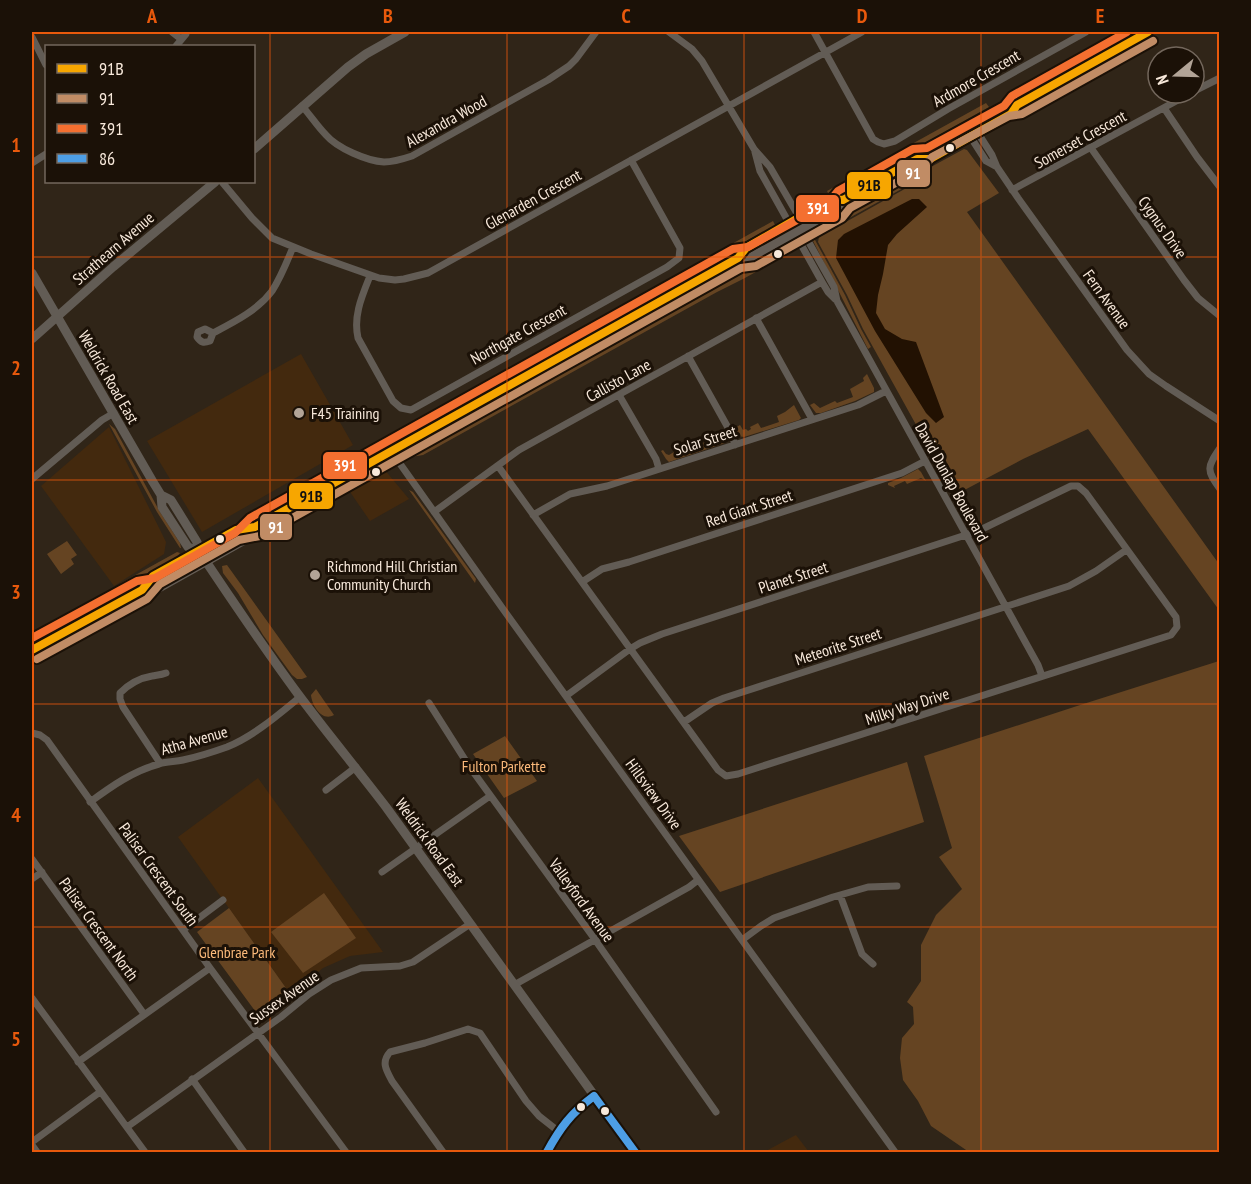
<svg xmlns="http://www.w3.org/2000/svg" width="1251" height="1184" font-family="'PT Sans Narrow',sans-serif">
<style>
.built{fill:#43290e}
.green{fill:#654422}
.water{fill:#221102}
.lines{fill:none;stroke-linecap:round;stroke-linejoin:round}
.minor{stroke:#625c55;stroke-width:7}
.tertiary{stroke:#625c55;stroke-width:9}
.secondary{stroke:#655d55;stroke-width:10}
.bus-1-casing{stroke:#1b1107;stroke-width:12}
.bus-2-casing{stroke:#1b1107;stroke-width:12}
.bus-3-casing{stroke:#1b1107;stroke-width:12}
.bus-4-casing{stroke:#1b1107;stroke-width:12}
.bus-1{stroke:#f7a600;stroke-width:8}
.bus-2{stroke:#c18c65;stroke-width:8}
.bus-3{stroke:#f46f30;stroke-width:8}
.bus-4{stroke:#4d9ee5;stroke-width:8}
.grid{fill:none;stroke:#e8590c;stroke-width:1.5;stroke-opacity:0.55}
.bus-dot{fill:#f8e9db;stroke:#1b1107;stroke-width:2}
.poi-dot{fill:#b2a497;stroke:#1b1107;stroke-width:2}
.labels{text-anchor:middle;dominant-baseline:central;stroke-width:6;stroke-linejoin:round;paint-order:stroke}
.street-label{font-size:16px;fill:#f8e9db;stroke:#1b1107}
.poi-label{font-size:16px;fill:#f8e9db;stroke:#1b1107;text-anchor:start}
.park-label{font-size:16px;fill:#fbb97a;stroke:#1b1107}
.line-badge{stroke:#1b1107;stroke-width:2}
.badge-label{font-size:16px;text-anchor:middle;font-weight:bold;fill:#fff}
.pale-badge-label{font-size:16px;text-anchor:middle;font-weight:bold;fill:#111}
.neatline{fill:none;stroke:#e8590c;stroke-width:2}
.grid-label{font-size:20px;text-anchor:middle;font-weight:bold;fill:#e8590c}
</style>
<rect width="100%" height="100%" fill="#302518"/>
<path class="built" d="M301,354l52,91 -151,87 -55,-91z
M109,427l57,115 -2,12 -50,32 -73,-100z
M384,469l25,30 -39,22 -22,-32z
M258,778l125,174 -33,4 -27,12 -32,27 -113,-158z
M796,1135l13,17h-45l28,-15z"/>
<path class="green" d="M986,103l3,4 -98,55 -63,31 -1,-2z
M964,149l3,1 32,43 -32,19 252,352v46l-131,-181 -65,30 -68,36 -92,-166 -16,-34 -29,-53 1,-5 107,-60 3,-9z
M927,167l-2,9 -110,61 4,-8 -1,-2z
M773,221l2,4 -4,4 -363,202 -3,-5z
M812,239l3,1 30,55 16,34 10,18 -3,2z
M786,246l4,1 4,4 -51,28 -26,13 -294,163 -12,2 -1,-2 4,-4z
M867,374l7,14v4l-19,9 -34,12h-5l-6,-8 4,-2 6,5 15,-7 2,2 16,-6 -3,-8 14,-8 -1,-3z
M794,405l7,13 -2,2 -55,17 -6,-1 -5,-7 7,-4 3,5 3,-1 2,2 3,-2 -1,-2 8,-4 3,5 18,-6 -2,-6 8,-4z
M109,424l6,5 45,83 20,31 1,5h-1l-23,-36z
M718,430l7,13 -3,1 -53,18 -3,-3 -5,-8 2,-1 3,4 3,1 5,-3v-3l9,-5 3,7 18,-5 -1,-3 15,-9z
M918,469l3,3 5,9 -5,-3 -14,6 -2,-3 -11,5 1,2 -7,-3v-2l13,-5z
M409,490l4,2 63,87 -1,4z
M67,541l10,14 -6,4 3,5 -13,10 -14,-20z
M177,552l3,1 -6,8 -69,38 -8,1 24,-17z
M227,565l80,112 -5,2h-5l-5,-4 -29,-40 -25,-42 -15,-20 -1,-7z
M1219,661v491h-250l-38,-26 -13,-25 -15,-21 -3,-22 2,-20 12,-14 -1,-17 -6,-5 14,-21v-36l15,-30 26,-26 -23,-32 13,-9 -28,-92 153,-50z
M316,689l18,26c-12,7 -22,-9 -23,-20z
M505,736l32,45 -33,17 -31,-44z
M907,762l17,60 -204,70 -41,-56z
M324,893l32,45 -53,35 -32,-41z
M229,908l62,87 -30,24 -64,-87z"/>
<path class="water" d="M912,199h7l8,8 -30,27 -9,11 -5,29 -5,21 -2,18 9,16 17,10 14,3 28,75 -8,6 -10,-10 -51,-82 -39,-73 2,-18 6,-6z"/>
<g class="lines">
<path class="minor" d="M172,32l9,7
M669,32l23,17 10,12 52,88 16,18 29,50 8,22 27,48 3,14 201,364 4,11
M814,32l59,107 5,3 6,2 11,-3 53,-32 138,-77
M32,37l14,28
M176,46l10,-12v-2
M1194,91l26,-13
M302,106c9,10 15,20 24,29 11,13 41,26 58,27 10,0 19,-3 28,-6l136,-76 21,-14 7,-7 20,-27
M1164,108l33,49 23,30
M976,130l16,25 5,12 21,31 109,152 22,24 17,12 54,35
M968,133l18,28 11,6
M1091,148l93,132 14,18 22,18
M755,152l5,19 62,111 6,10 7,7
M32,163l14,-9
M222,182l30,36 20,20 39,16 68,24 16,2 9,-1 24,-6 434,-241
M1012,190l179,-97
M370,276c-8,20 -17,40 -12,62l35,63 8,7 10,2 256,-143 12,-9 1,-10 -49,-88
M756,318l56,101
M213,333l-3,8c-6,2 -9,2 -13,-4l1,-5 7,-3 8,4c21,-11 45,-23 59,-42 9,-14 15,-29 21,-44
M688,356l43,77 4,12
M619,395l37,64 3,10
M1220,448c-13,19 -14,22 0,41
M391,451l112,158 392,543
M498,466l220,304 8,6 12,-2 433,-139 6,-8 -1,-10 -90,-124 -8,-7h-7l-93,45 -316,103 -22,9 -10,6 -64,47
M32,479l70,-59 12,-7
M434,512l85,-62 303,-168
M533,515l37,-21 37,-8 251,-81 28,-14
M582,582l20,-13 27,-7 273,-89 23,-12
M429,703l40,63 122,168 125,178
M684,722l28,-19 12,-5 345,-112 27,-15 30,-21
M32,733l8,2 7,5 163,228 136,184
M160,763l-37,-56 -3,-8v-6c8,-8 20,-15 32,-17 5,-1 9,-1 14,-3
M326,790l30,-23
M90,802c22,-16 43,-31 69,-38 8,-3 16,-2 24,-4 14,-3 30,-8 44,-13 27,-11 51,-32 73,-50
M32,859l112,155
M382,872l108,-76
M32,879l10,-7
M840,895l22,59 11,10
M183,930l40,-30
M742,940l19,-14 13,-8 59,-21 35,-10 29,-1
M514,985l175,-98 9,-7
M32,998l113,154
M78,1062l132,-94
M192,1079l52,73
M127,1127l154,-110 28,-23 22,-14 30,-12 39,-2 13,-4 57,-38
M32,1142l68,-50
M32,1145l5,7
M443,1152l-51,-71c-6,-11 -11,-19 -2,-29l35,-9 43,-14 12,4 46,68 13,15 19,15"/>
<path class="tertiary" d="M254,149l94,-82 18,-13 39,-22
M32,273l121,209 8,13 1,12 26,40 11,4
M32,339l81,-72 102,-85
M161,495l10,5 26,42 2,9c32,48 65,97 99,143 29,39 59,75 88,113l249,345
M547,1152c15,-28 20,-37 47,-56"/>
<path class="secondary" d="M917,159h13l81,-45 6,-9 131,-73
M738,258l13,-1 86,-48 6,-9 74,-41 8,-10 48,-25 33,-19h11
M142,590l11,-14 83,-46 19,-3
M32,650l110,-60 16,-2 84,-47 13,-14 483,-269 8,-10 61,-35 26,-14 10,1"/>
<defs>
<path id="bus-1" d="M32,650l110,-60 11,-14 83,-46 19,-3 483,-269 8,-10 61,-35 26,-14 10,1 74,-41h13l81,-45 6,-9 131,-73"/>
<path id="bus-2" d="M37,659l110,-60 13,-15 79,-44 21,-4 481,-268 15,-2 86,-48 8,-10 73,-40 9,-11 77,-41 13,-2 131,-73"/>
<path id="bus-3" d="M32,638l105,-57 18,-3 80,-45 15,-15 483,-269 15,-2 60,-33 22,-13 8,-10 75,-42 14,-1 77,-42 8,-10 115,-64"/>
<path id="bus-4" d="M547,1152c13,-24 24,-39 47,-56l41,56"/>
</defs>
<use href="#bus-1" class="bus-1-casing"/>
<use href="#bus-2" class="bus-2-casing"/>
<use href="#bus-3" class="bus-3-casing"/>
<use href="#bus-4" class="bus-4-casing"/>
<use href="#bus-1" class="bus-1"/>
<use href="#bus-2" class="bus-2"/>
<use href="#bus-3" class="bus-3"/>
<use href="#bus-4" class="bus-4"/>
</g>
<path class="grid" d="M270,32v1120M507,32v1120M744,32v1120M981,32v1120M32,257h1188M32,480h1188M32,704h1188M32,927h1188"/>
<g class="bus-dot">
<circle cx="950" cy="148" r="5"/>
<circle cx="778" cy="254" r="5"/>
<circle cx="376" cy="472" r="5"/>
<circle cx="220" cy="539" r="5"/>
<circle cx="581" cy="1107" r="5"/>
<circle cx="605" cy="1111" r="5"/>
</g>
<g class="poi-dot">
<circle cx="299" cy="413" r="6"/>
<circle cx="315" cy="575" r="6"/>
</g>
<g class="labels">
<g class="street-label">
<text transform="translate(976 78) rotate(-30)">Ardmore Crescent</text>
<text transform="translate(446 121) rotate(-29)">Alexandra Wood</text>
<text transform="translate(1080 139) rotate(-29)">Somerset Crescent</text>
<text transform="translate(533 199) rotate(-29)">Glenarden Crescent</text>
<text transform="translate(1163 227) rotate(55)">Cygnus Drive</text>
<text transform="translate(113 248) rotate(-41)">Strathearn Avenue</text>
<text transform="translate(1107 299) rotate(54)">Fern Avenue</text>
<text transform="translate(518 334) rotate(-29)">Northgate Crescent</text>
<text transform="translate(109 377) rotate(60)">Weldrick Road East</text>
<text transform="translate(618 380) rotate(-29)">Callisto Lane</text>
<text transform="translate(705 440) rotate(-18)">Solar Street</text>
<text transform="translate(952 482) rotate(61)">David Dunlap Boulevard</text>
<text transform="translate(749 508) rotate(-18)">Red Giant Street</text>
<text transform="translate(793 577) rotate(-18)">Planet Street</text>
<text transform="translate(838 646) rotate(-18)">Meteorite Street</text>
<text transform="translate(907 706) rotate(-18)">Milky Way Drive</text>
<text transform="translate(194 740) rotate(-16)">Atha Avenue</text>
<text transform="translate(654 794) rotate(54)">Hillsview Drive</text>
<text transform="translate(430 842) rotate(54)">Weldrick Road East</text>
<text transform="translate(159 874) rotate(54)">Paliser Crescent South</text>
<text transform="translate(582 900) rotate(54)">Valleyford Avenue</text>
<text transform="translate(99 929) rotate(54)">Paliser Crescent North</text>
<text transform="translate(284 997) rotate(-35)">Sussex Avenue</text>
</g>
<g class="poi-label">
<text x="311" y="413">F45 Training</text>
<text x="327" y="566">Richmond Hill Christian<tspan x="327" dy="18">Community Church</tspan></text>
</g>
<g class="park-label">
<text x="504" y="766">Fulton Parkette</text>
<text x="237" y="952">Glenbrae Park</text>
</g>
</g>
<g class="line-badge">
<rect x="896" y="159" width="35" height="29" rx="6" fill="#c18c65"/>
<rect x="846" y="171" width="46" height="29" rx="6" fill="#f7a600"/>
<rect x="795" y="194" width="45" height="29" rx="6" fill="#f46f30"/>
<rect x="322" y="451" width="46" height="29" rx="6" fill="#f46f30"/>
<rect x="288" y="482" width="46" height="28" rx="6" fill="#f7a600"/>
<rect x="259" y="513" width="34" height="28" rx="6" fill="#c18c65"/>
</g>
<g class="badge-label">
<text x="913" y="179">91</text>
<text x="818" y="214">391</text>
<text x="345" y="471">391</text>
<text x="276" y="533">91</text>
</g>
<g class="pale-badge-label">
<text x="869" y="191">91B</text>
<text x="311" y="502">91B</text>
</g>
<rect width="1251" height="1184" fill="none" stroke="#1b1107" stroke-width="66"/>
<rect x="45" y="45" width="210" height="138" fill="#1b1107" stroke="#73675c" stroke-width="1.5"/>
<rect x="57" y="64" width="30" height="9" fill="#f7a600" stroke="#73675c" stroke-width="1.5"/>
<text x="99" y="75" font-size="18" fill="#f8e9db">91B</text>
<rect x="57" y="94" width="30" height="9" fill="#c18c65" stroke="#73675c" stroke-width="1.5"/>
<text x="99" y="105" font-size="18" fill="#f8e9db">91</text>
<rect x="57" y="124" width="30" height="9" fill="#f46f30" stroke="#73675c" stroke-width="1.5"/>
<text x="99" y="135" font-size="18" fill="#f8e9db">391</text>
<rect x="57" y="154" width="30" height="9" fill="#4d9ee5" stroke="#73675c" stroke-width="1.5"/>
<text x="99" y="165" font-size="18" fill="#f8e9db">86</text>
<g transform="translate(1176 75) rotate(251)"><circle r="28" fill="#1b1107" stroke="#73675c" stroke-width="1.5"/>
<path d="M0-4.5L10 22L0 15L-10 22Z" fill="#b2a497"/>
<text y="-9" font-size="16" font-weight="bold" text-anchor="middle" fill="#f8e9db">N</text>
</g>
<rect x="33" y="33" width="1185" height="1118" class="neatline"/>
<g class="grid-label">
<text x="152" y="23">A</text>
<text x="388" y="23">B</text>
<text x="626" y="23">C</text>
<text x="862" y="23">D</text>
<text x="1100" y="23">E</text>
<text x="16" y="152">1</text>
<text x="16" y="375">2</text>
<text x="16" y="599">3</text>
<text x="16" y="822">4</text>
<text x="16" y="1046">5</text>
</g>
</svg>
